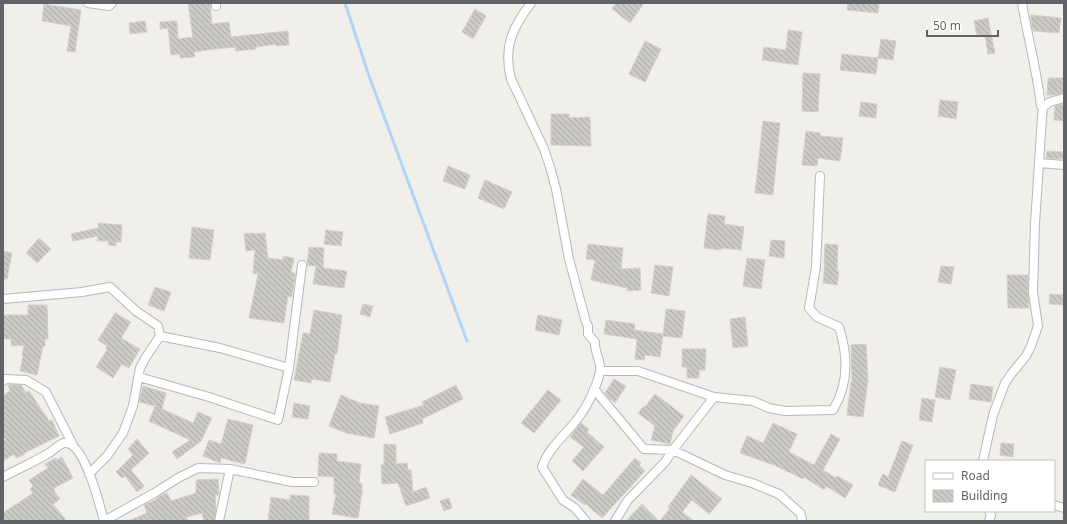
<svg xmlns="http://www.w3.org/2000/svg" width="1067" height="524" font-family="'Noto Sans',sans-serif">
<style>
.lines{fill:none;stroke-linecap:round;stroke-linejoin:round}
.stream{stroke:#b2d5f7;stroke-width:3}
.building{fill:url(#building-back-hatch);stroke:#d5d1c7}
.street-casing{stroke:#b6b8bb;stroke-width:10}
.street{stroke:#fff;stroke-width:8}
</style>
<defs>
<pattern id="building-back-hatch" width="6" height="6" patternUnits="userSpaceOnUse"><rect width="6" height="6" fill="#cccac5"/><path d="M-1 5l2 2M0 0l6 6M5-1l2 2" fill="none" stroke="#a9a8a4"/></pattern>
</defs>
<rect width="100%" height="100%" fill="#f0efe9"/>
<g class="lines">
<path class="stream" d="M345,3l23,70 99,268"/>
</g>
<path class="building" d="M188,3h22l2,21 17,-2 2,15 57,-6 1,14 -13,1v-2l-20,3v2l-20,2 -1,-4 -21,2 -20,3 1,5 -15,1v-4l-9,1 -3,-27 -8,1v-7l17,-1 1,18 15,-2z
M616,3h28l-14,20 -18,-14z
M848,3h31l-1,10 -31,-3z
M44,4l37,6 -6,42 -8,-1 4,-25 -29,-5z
M475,9l11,7 -13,23 -11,-7z
M1031,15l30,3 -2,15 -26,-2 -2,-11z
M988,18l7,35 -7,1 -3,-19 -8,2 -3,-16z
M145,21l2,11 -17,2 -1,-11z
M788,30l14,2 -4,33 -36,-5 2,-13 22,3z
M881,39l15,2 -3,19 -15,-2z
M645,41l16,8 -16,33 -16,-8z
M842,54l36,4 -2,16 -36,-4z
M803,73l17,1 -2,38 -16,-1z
M1048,78h16v15l-9,2h-8z
M940,100l18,2 -2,17 -18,-3z
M861,102l16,2 -1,14 -17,-2z
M1064,104v17l-10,-1 1,-14z
M551,114h18v4l21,-1 1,29 -40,-1z
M763,121l17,2 -7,72 -18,-2z
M806,131l14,2v3l23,2 -3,23 -22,-3 -1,8 -15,-1z
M1047,151l17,1v7l-18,-1z
M448,166l22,9 -5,14 -22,-8z
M485,180l27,12 -8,17 -26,-11z
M708,214l17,2 -1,8 20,3 -3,23 -19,-2 -1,2 -17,-2z
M98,223l24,2 -1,17h-5v4l-8,-1 1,-4h-12l1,-5 -25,5 -2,-7 27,-6z
M192,227l22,3 -4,30 -21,-2z
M326,230l17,2 -2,14 -17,-2z
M254,233v1l11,-1 3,25 15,2v-4l11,2 -3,15h4v3l-3,21 -4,-1 -4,27 -35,-5 9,-44 -5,-1 2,-23 -9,1 -2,-17z
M39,238l12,11 -14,14 -11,-10z
M771,240l14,1 -1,17 -15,-2z
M588,244l35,4 -2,21 19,-1 1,22 -14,1v-3l-36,-8 4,-20 -9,-1z
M825,244l13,1 -1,26 2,1 -2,13 -14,-2 2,-19h-1z
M309,247l15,1 -1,20 24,3 -3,17 -31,-4 3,-18 -9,-1z
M3,251l9,2 -5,26h-4z
M747,258l18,2 -4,29 -18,-3z
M655,265l18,2 -4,29 -18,-3z
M941,266l13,1 -3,17 -13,-2z
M1007,275h21v17l1,16h-21z
M155,287l16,5 -7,19 -16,-6z
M1050,294l14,1v10l-15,-1z
M363,304l10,2 -3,11 -10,-3z
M28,305h19l1,34h-3v7h-2l-6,29 -17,-4 3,-15 -1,-1 2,-10 -13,1v-7h-8v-24h25z
M666,309l19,2 -3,27 -19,-2z
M314,310l28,5 -5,39h-2l-5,28 -18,-3 -1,4 -17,-3 9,-47 7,1z
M115,313l16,9 -10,16 19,11 -11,19 -7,-4 -9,14 -17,-11 11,-17 -1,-1 1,-3 -9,-6z
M538,315l24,5 -3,15 -24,-5z
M745,317l3,29 -15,2 -3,-29z
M606,320l29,4 -1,6 29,4 -3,23 -15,-2 -1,5 -9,-1 2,-20 -33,-5z
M866,344l2,36 -5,37 -16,-2 4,-33h1l-1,-37z
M682,349h24l-1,21h-6v8h-12v-11h-5z
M940,367l16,3 -6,30 -15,-3z
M614,379l12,7 -11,17 -6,-5 -4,-5z
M971,384l22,3 -2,15 -22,-3z
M8,385h13l5,8 3,-2 20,30 3,-1 7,16 -35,17 1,1 -9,4 -2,-4 -11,7v-20l3,-1 -3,-5v-39l7,-5z
M456,385l7,14 -41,20 1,4 -33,11 -5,-17 39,-12 -2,-3z
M143,386l23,7 -4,16 31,14 5,-11 14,6 -11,23 -24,18 -5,-7 18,-12 -41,-19 6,-15 -16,-4z
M548,390l13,10 -27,33 -13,-10z
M655,394l29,22 -11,15 -3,13 -19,-4 4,-14 -17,-13 6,-7 1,1z
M341,395l19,8 19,3 -5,32 -28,-5 -17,-7z
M922,398l13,2 -3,22 -13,-2z
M294,403l16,3 -2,13 -16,-2z
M228,419l25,6 -8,39 -24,-6 -1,5 -17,-7 6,-16 12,4z
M581,423l8,6 -2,3 17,15 -21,24 -11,-10 12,-14 -14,-10z
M773,423l24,11 -8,18 25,13 17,-31 9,5 -17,31 13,8 1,-2 16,9 -8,13 -19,-12 -2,4 -20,-13 -1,2 -29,-14 -34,-12 7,-17 16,7z
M137,439l12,14 -18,17 13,16 -7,6 -12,-16 -3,2 -6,-6 17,-17 -5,-6z
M902,441l11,4 -18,47 -17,-7 5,-11 5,3z
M1001,443l13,1 -1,13 -13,-2z
M384,444l12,1v19l11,-1 1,7h3l2,22 13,-5 4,11 -24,8 -8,-23 -16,1 -1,-19h3z
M319,453l18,1v7l24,3 -2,19h3v9l-4,26 -26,-4 4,-20h-2v-17l-16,-1z
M62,457l11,21 -19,10 1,2 -1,1 6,8 -7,5 14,17h-64v-8l30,-20 -3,-4 3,-3 -4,-6 19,-12 -3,-4 11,-6 1,2z
M635,458l6,5 -2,2 6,6 -43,47 -16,-14 -1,1 -14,-10 12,-16 20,16z
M691,475l31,24 -13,15 -17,-14 -10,12 12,9h-34l10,-13 -2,-1z
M218,479l1,16h-4l1,15 -2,11h-10l-2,-8 -16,4 2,4h-60l19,-8 -3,-8 13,-6v-1l3,-2 7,-3 4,8 25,-8v-13z
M290,495l19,1v25h-41l3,-24 19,3z
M449,498l3,10 -8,3 -4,-10z
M642,504l17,17h-33z"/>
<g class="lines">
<defs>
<path id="street" d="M88,3l21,3 3,-3
M216,3v3
M531,3c-19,25 -28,45 -20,76l33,70 6,18 6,22 13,70 17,63 2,4v8l7,8c-1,10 7,20 5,30 -4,17 -14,37 -25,50 -12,15 -27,27 -33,45l21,33 12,8 11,13
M1022,3c6,35 15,68 19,103l2,1
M1039,163l25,2
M3,299l79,-7 28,-5 26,24 22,15 2,10 -14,21 -6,11 -7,38 -10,27 -16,23 -18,18
M160,336l60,12 69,20
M600,371h38l76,26 39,4 16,7 16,3 48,-1c16,-26 15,-55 6,-83l-22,-10 -8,-9 7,-41 4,-91
M139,377l70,20 69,23 11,-52 13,-103
M3,381l2,-2 21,1 20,12 28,55
M594,389l50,60 29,1 52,25 27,8 27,11 22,20 1,7
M983,461l10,-46 12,-32 7,-10 14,-17 5,-10 7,-20 -5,-34 2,-68 7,-107 1,-10 7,-5 14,-4
M3,477c15,-8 31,-15 46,-24 5,-3 10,-9 15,-10 20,-3 36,63 40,78
M1054,505l10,3
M104,521l52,-29 22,-14 20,-10 32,1 62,13h22
M219,521l11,-52
M615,521l13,-21 37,-38 8,-12 41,-53
M989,521l2,-6 -2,-4"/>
</defs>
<use href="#street" class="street-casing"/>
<use href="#street" class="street"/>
</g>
<rect width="1067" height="524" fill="none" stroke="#606367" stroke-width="8"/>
<rect x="925" y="460" width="130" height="52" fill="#ffffff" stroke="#bfc1c2"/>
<rect x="933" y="473" width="20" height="6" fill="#ffffff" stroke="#bfc1c2"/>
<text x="961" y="480" font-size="12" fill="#606367">Road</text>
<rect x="933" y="490" width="20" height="12" fill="url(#building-back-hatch)" stroke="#bfc1c2"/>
<text x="961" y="500" font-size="12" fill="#606367">Building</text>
<path d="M927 30v6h71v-6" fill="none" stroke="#606367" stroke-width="2"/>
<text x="933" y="30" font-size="12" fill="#606367" stroke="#ffffff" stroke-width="3" paint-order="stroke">50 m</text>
</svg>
